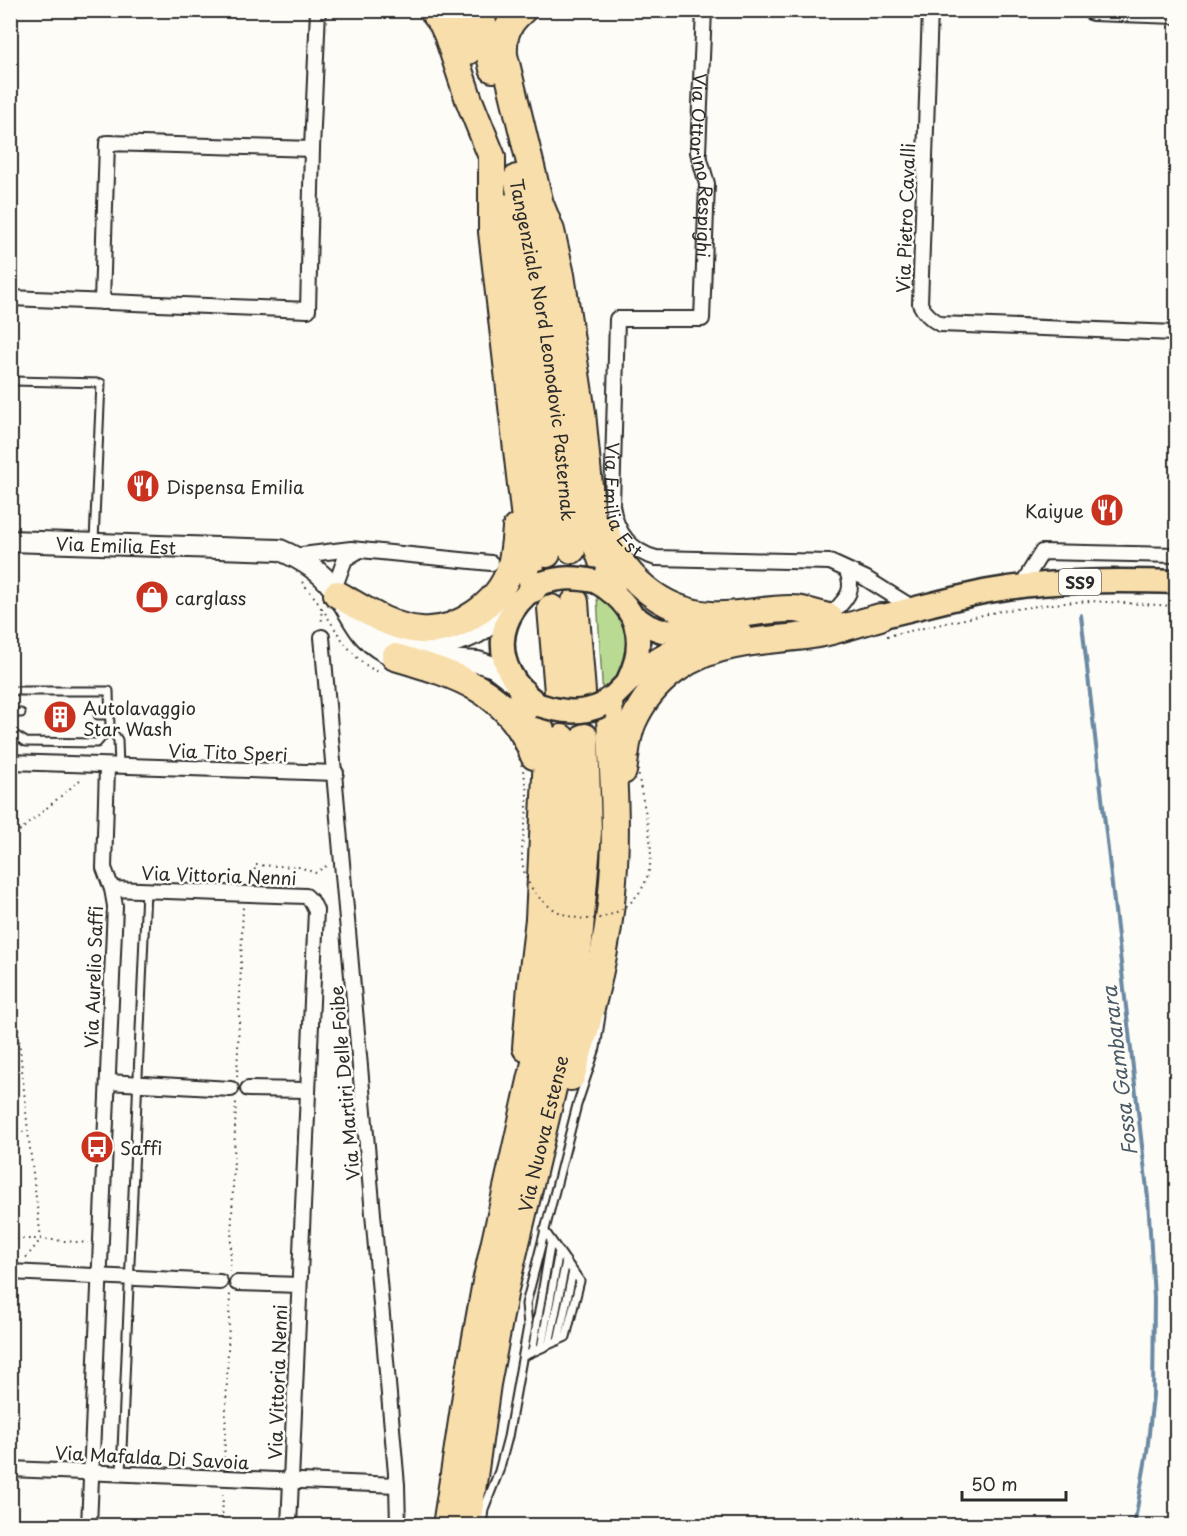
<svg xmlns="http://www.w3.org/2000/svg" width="1187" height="1536" font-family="'Playpen Sans',sans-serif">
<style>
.green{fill:#b9da93;stroke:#72825f;stroke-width:1.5}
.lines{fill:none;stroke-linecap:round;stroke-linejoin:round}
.stream{stroke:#6b89a2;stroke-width:4}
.lane-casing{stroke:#2b2b2b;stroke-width:11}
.street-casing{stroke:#2b2b2b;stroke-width:18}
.secondary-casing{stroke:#2b2b2b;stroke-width:24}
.primary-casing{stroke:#2b2b2b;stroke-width:27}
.highway-casing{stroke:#2b2b2b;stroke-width:30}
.path{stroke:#2b2b2b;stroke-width:2;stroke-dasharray:1.5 4.5;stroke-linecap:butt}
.lane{stroke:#fdfcf7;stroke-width:7}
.street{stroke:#fdfcf7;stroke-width:14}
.secondary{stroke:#fdfcf7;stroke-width:20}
.primary{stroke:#f8deab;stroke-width:22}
.highway{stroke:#f8deab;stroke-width:26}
.primary-bridge-casing{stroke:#2b2b2b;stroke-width:27;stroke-linecap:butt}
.path-bridge{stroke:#2b2b2b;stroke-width:2;stroke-dasharray:1.5 4.5;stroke-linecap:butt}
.primary-bridge{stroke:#f8deab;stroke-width:22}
.labels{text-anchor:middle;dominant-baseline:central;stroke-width:5;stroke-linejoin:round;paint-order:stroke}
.shield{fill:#fdfcf7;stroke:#6a6a68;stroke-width:1.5}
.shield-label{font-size:16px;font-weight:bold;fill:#2b2b2b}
.street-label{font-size:18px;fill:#2b2b2b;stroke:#fdfcf7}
.poi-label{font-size:18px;fill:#2b2b2b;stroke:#fdfcf7;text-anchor:start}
.water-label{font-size:20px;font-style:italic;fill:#4b5a67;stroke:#fdfcf7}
</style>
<rect width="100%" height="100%" fill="#fdfcf7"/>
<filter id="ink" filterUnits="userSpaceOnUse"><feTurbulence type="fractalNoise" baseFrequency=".0167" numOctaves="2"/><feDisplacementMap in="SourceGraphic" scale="12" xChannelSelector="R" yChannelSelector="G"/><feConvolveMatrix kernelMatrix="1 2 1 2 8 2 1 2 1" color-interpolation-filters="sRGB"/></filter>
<g filter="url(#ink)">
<path class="green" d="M597,596l22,11 16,47 -32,44z"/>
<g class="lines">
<path class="stream" d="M1081,615l67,583 6,100 -1,97 -6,57 -13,74"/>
<defs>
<path id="lane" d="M13,381l88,2 -7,158
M10,691h99l1,37 8,12 1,27
M10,713h11
M98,715h12
M10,732l16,10 71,1 13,-15
M558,1341l15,-70
M549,1344l17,-83
M541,1348l18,-97
M532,1352l19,-111
M524,1356l42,-19 14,-56 -36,-51
M121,1473l25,-583
M482,1526l2,-17 15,-38 9,-34 20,-111 -2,-22 51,-199 19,-57 5,-32"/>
<g id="street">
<path id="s1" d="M704,10l-6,142 9,32 -5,135h-85l-5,186c4,27 18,46 44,53l174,4 35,16 48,30"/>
<path d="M930,10l-10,294c5,10 11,15 20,20l236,9"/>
<path d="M10,298l298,12 4,-161 6,-139"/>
<path d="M102,302l5,-159 205,6"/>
<path d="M294,556l57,-7 140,14"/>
<path d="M1021,586l21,-34 134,3"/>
<path d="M334,589l11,-30 15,-9"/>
<path d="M829,617c15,-17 27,-23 18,-46"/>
<path d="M322,637l75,848 1,41"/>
<path d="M10,762l326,11"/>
<path d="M112,889l194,7 6,6 4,8 -27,616"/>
<path d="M108,1082l123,7"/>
<path d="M248,1089l59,1"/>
<path d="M10,1272l210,10"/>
<path d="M237,1283l62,2"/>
<path d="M10,1469l387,16"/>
<path d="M89,1526l26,-620 -3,-17 -8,-21 3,-101"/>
</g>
<g id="secondary">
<path d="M1093,10l83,3"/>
<path id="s2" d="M10,541l270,9c21,9 40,20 53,38 24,31 21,50 62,69l83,5 16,5 21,16"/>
<path d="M376,627c29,21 69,22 101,6 13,-8 26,-18 38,-27"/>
</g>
<path id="primary" d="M595,581c42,23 54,57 33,100
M633,616l15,10 14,5 49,-4
M864,620c42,-8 83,-21 125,-29 61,-11 125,-11 187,-9
M535,702c-45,-34 -43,-89 7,-119
M602,705c13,-7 20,-19 32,-28 37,-31 60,-37 108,-42"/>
<g id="highway">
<path d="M432,10l10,13 5,11 22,66 23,57v75l41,357"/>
<path d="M458,10l10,41"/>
<path d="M480,10l13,59"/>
<path d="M523,10c-16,14 -20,24 -19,45l36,149 11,27 10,44 21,138 12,125 18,52"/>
<path id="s3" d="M517,178l29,144 16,117 10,111"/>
<path d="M503,207c27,113 37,231 44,347"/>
<path d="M605,530c16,46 55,81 105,85 28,2 56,-7 83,-6 12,0 25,6 36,8"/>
<path d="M337,594c26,15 54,34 84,36 37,3 78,-27 89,-61 4,-14 5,-27 6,-41"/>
<path d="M575,602l7,90"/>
<path d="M551,608l7,84"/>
<path d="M395,657c61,18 114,33 139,99"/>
<path d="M522,692l19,38 6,26 -8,163 -8,67 -5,62"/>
<path d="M623,771c3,-16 3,-34 10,-49 19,-43 58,-69 102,-77 27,-6 55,-6 83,-11 20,-4 41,-11 62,-17"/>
<path d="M571,1077c20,-64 38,-130 42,-197 5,-60 -1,-120 -4,-179"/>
<path d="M446,1526l22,-144 18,-100 65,-291 8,-53 7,-109 -4,-91"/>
<path id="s4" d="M467,1526l20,-142 18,-95 58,-243 9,-51 7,-54 9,-109 -3,-95"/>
</g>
</defs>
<use href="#lane" class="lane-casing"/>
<use href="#street" class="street-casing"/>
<use href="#secondary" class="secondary-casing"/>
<use href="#primary" class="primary-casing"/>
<use href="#highway" class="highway-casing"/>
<path class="path" d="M302,582l17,21
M321,607l1,18
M322,608c14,22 32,57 60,65
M887,636l114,-25 51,-7 38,-3 86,5
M10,839l71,-60
M254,882l1,-17 45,2 15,6 13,-8
M10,945l18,187 13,107 -16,20
M237,1077l6,-171
M10,1131l18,1
M10,1239h31l47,4
M230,1272l6,-171
M10,1364l4,-79
M224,1464l6,-171
M222,1526l1,-35"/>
<use href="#lane" class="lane"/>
<use href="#street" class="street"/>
<use href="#secondary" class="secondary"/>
<use href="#primary" class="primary"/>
<use href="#highway" class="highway"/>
<defs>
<path id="primary-bridge" d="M542,583c19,-6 33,-6 52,-2
M539,705c22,7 41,10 63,0"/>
</defs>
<use href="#primary-bridge" class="primary-bridge-casing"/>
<path class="path-bridge" d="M506,732c12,20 20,40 21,64 1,20 -5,39 -5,58 -1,42 42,73 81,63 12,-3 23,-9 31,-18 37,-40 1,-97 4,-144"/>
<use href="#primary-bridge" class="primary-bridge"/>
</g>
</g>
<defs>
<symbol id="restaurant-disc" viewBox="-11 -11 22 22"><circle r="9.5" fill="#c8321e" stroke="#fdfcf7"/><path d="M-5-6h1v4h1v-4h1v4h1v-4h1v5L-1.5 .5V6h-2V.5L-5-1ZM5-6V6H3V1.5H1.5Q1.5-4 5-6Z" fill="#fff"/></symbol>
<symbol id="shop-disc" viewBox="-11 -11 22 22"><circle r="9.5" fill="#c8321e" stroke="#fdfcf7"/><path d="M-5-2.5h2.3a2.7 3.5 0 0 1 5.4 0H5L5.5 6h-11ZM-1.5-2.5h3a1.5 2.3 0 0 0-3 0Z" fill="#fff"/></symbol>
<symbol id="building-disc" viewBox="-11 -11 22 22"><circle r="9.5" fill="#c8321e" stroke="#fdfcf7"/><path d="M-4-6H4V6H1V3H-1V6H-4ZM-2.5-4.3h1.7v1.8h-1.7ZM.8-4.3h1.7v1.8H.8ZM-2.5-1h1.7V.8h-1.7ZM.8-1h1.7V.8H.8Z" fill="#fff"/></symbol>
<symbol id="bus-disc" viewBox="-11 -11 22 22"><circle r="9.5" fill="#c8321e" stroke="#fdfcf7"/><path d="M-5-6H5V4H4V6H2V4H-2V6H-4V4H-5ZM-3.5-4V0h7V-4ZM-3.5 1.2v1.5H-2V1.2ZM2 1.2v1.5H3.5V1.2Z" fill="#fff"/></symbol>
</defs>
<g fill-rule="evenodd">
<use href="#restaurant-disc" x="124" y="467" width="38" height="38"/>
<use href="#restaurant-disc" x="1088" y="491" width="38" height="38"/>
<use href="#shop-disc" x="133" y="578" width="38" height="38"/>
<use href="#building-disc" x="41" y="698" width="38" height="38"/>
<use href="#bus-disc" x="78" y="1128" width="38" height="38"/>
</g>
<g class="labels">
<rect class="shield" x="1059" y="569" width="42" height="26" rx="4.5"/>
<g class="shield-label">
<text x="1080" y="582">SS9</text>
</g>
<g class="street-label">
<text stroke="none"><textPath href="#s1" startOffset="156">Via Ottorino Respighi</textPath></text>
<text transform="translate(905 218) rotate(-88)">Via Pietro Cavalli</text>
<text stroke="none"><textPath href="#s3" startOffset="174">Tangenziale Nord Leonodovic Pasternak</textPath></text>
<text stroke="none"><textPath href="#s1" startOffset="579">Via Emilia Est</textPath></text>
<text stroke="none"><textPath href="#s2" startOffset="106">Via Emilia Est</textPath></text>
<text transform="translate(228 752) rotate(2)">Via Tito Speri</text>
<text transform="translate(219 875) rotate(2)">Via Vittoria Nenni</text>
<text transform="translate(93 977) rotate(-88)">Via Aurelio Saffi</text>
<text transform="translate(344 1083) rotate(-95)">Via Martiri Delle Foibe</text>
<text stroke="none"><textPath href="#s4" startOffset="400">Via Nuova Estense</textPath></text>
<text transform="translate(277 1382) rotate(-88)">Via Vittoria Nenni</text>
<text transform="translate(152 1457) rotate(3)">Via Mafalda Di Savoia</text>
</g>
<g class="poi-label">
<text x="166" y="486">Dispensa Emilia</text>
<text x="1084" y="510" text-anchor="end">Kaiyue</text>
<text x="175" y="597">carglass</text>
<text x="83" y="707">Autolavaggio<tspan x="83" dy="21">Star Wash</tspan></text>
<text x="120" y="1147">Saffi</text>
</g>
<g class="water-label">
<text transform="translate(1119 1071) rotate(-97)">Fossa Gambarara</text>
</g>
</g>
<rect width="1187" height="1536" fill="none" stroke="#fdfcf7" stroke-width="36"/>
<rect x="18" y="18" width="1151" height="1500" fill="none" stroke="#2b2b2b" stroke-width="2" filter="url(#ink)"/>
<path d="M962 1491v9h104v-9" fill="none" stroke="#2b2b2b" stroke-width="3"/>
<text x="971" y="1491" font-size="18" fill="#2b2b2b" stroke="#fdfcf7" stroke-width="4.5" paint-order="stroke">50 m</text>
</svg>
